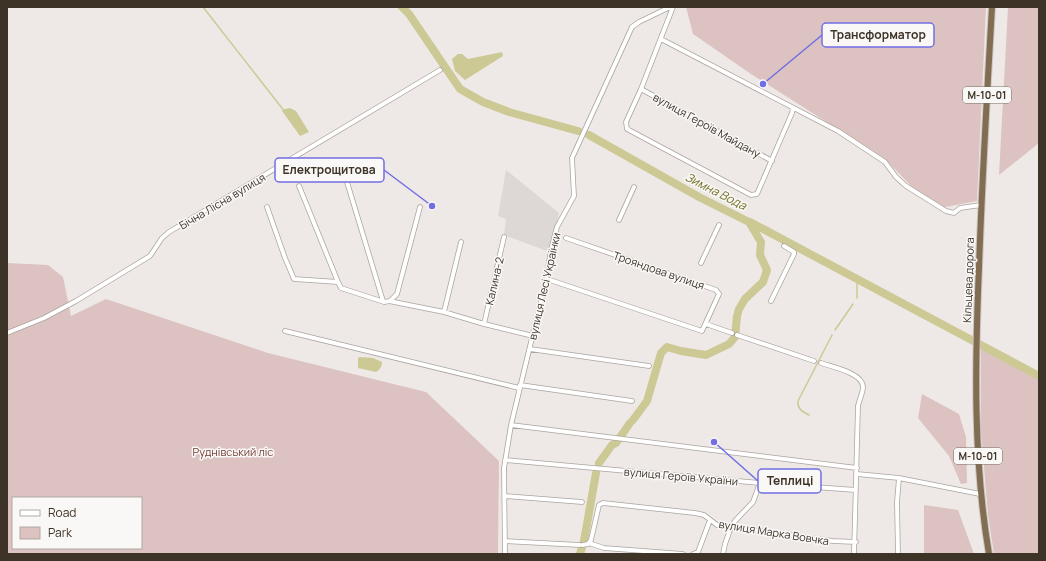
<svg xmlns="http://www.w3.org/2000/svg" width="1046" height="561" font-family="Manrope,sans-serif">
<style>
.built{fill:#ddd7d5}
.green{fill:#dcc3c2;fill-rule:evenodd}
.water{fill:#ccc995}
.lines{fill:none;stroke-linecap:round;stroke-linejoin:round}
.stream{stroke:#ccc995;stroke-width:1.5}
.river{stroke:#ccc995;stroke-width:8}
.minor-casing{stroke:#aba49d;stroke-width:5.5}
.trunk-casing{stroke:#c9c6c3;stroke-width:8}
.minor{stroke:#fff;stroke-width:4}
.trunk{stroke:#836d52;stroke-width:6}
.labels{text-anchor:middle;dominant-baseline:central;stroke-width:3;stroke-linejoin:round;paint-order:stroke}
.shield{fill:#faf8f7;stroke:#766e65;stroke-width:1}
.shield-label{font-size:10px;font-weight:bold;fill:#3e3327}
.street-label{font-size:11px;fill:#3e3327;stroke:#faf8f7}
.park-label{font-size:11px;fill:#713f35;stroke:#faf8f7}
.water-label{font-size:12px;font-style:italic;fill:#757126;stroke:#faf8f7}
.leader{fill:none;stroke:#716ee4;stroke-width:1.5}
.callout-dot{fill:#716ee4;stroke:#faf8f7;stroke-width:1.5}
.callout{fill:#faf8f7;stroke:#716ee4;stroke-width:1.5}
.callout-label{font-size:12px;text-anchor:middle;font-weight:bold;fill:#3e3327}
</style>
<rect width="100%" height="100%" fill="#eee9e6"/>
<path class="built" d="M506,170l53,43 -4,20 -5,19 -46,-17 2,-16 -8,-3z"/>
<path class="green" d="M686,7h300l-9,194 -37,7 -27,-20 -28,-29 -134,-85 -58,-40z
M1008,7h31v136l-40,32z
M7,263l41,2 15,12 8,39 35,-17 162,54 158,39 73,69 -1,93h-491zM13,498h128v50h-128z
M981,348l58,30v176h-45l-6,-39 -7,-83z
M922,394l37,20 7,23 1,46 -6,1 -12,-28 -31,-38z
M924,505l34,5 16,44h-50z"/>
<path class="water" d="M502,52l1,4 -38,24 -10,-9 -3,-12 6,-5h4l6,5z
M290,108l6,3 13,21 -9,4 -18,-25 3,-2z
M359,357l14,1 9,4c0,5 -2,7 -6,10l-18,-4v-9z"/>
<g class="lines">
<path class="stream" d="M203,7l82,105
M857,279v19
M835,330l18,-26
M809,415c-6,-3 -12,-6 -11,-14l34,-66"/>
<path class="river" d="M402,7l7,7 51,75 23,13 26,10 69,19
M589,135l110,62 50,25 12,20 -1,13 7,15 -4,12 -18,17 -6,10 -2,7 -2,21 -6,7 -23,11 -25,-4 -14,-4 -6,6 -14,48 -14,19
M750,222l289,154
M599,463l13,-18 4,-2 14,-20
M580,554l4,-13 12,-68"/>
<defs>
<path id="minor" d="M673,7l-32,82 -15,33 1,7 124,66 6,-1 35,-81 1,-5
M661,39l177,92 47,31 11,15 10,9 40,25 8,2 6,-5 21,-3
M641,89l131,72
M347,182l36,119
M299,186l39,96
M267,207l18,51 9,21 44,3 3,6 43,14 6,-1 7,-7 23,-87
M619,220l15,-33
M701,263l18,-38
M546,280h4l152,51 17,-37 -3,-4 -150,-52
M389,301l55,11 40,12 49,12
M771,301l23,-47v-2l-10,-6
M444,312l17,-70
M484,324l20,-87
M706,324l26,9
M285,331l234,57
M7,333l37,-15 32,-17 74,-45 12,-18 7,-6 271,-162
M737,335l77,26
M530,349l119,17
M821,363c11,4 42,10 42,24 0,6 -4,13 -5,19l-4,148
M520,385l112,16
M511,425l346,43
M505,460l255,23 96,7
M857,474l42,4 81,16
M504,496l78,6
M505,541l75,4
M589,543l15,5 79,6
M583,545l5,-1 3,-4 8,-35 4,-2 92,10 9,2 13,10 116,16 23,1
M505,554l-1,-86 7,-43 35,-145 5,-30 6,-23 17,-31 -2,-38 60,-131 7,-5 31,-15
M693,554l5,-2 12,-32
M723,554l2,-10 6,-17 4,-6 18,-19 7,-19
M898,554l-1,-52 2,-24"/>
<path id="trunk" d="M989,554c-16,-95 -14,-191 -10,-287 3,-87 8,-173 13,-260"/>
</defs>
<use href="#minor" class="minor-casing"/>
<use href="#trunk" class="trunk-casing"/>
<use href="#minor" class="minor"/>
<use href="#trunk" class="trunk"/>
</g>
<g class="labels">
<g class="shield">
<rect x="963" y="87" width="48" height="16" rx="3"/>
<rect x="954" y="448" width="48" height="16" rx="3"/>
</g>
<g class="shield-label">
<text x="987" y="95">М-10-01</text>
<text x="978" y="456">М-10-01</text>
</g>
<g class="street-label">
<text transform="translate(707 125) rotate(29)">вулиця Героїв Майдану</text>
<text transform="translate(222 201) rotate(-31)">Бічна Лісна вулиця</text>
<text transform="translate(659 270) rotate(19)">Трояндова вулиця</text>
<text transform="translate(968 280) rotate(-88)">Кільцева дорога</text>
<text transform="translate(494 281) rotate(-77)">Калина-2</text>
<text transform="translate(544 286) rotate(-77)">вулиця Лесі Українки</text>
<text transform="translate(681 476) rotate(5)">вулиця Героїв України</text>
<text transform="translate(774 532) rotate(9)">вулиця Марка Вовчка</text>
</g>
<g class="park-label">
<text x="233" y="451">Руднівський ліс</text>
</g>
<g class="water-label">
<text transform="translate(716 191) rotate(27)">Зимна Вода</text>
</g>
</g>
<path class="leader" d="M763 84L822 35M432 206L384 170M714 442L758 481"/>
<g class="callout-dot">
<circle cx="763" cy="84" r="4"/>
<circle cx="432" cy="206" r="4"/>
<circle cx="714" cy="442" r="4"/>
</g>
<g class="callout">
<rect x="822" y="23" width="112" height="24" rx="4"/>
<rect x="275" y="158" width="109" height="24" rx="4"/>
<rect x="758" y="469" width="63" height="24" rx="4"/>
</g>
<g class="callout-label">
<text x="878" y="39">Трансформатор</text>
<text x="329" y="174">Електрощитова</text>
<text x="790" y="485">Теплиці</text>
</g>
<rect width="1046" height="561" fill="none" stroke="#3e3327" stroke-width="16"/>
<rect x="12" y="497" width="130" height="52" fill="#faf8f7" stroke="#afa9a4"/>
<rect x="20" y="510" width="20" height="6" fill="#ffffff" stroke="#afa9a4"/>
<text x="48" y="517" font-size="12" fill="#3e3327">Road</text>
<rect x="20" y="527" width="20" height="12" fill="#dcc3c2" stroke="#afa9a4"/>
<text x="48" y="537" font-size="12" fill="#3e3327">Park</text>
</svg>
